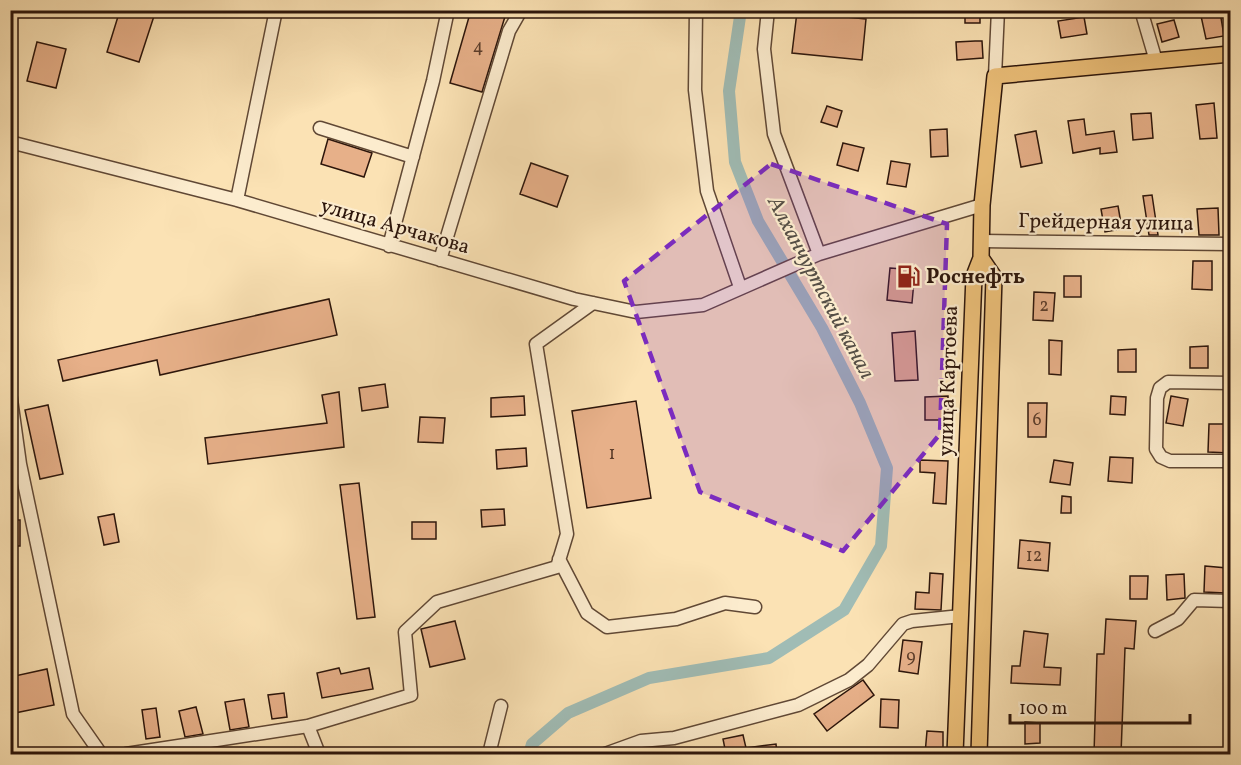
<svg xmlns="http://www.w3.org/2000/svg" width="1241" height="765" font-family="Vollkorn,serif">
<style>
.lines{fill:none;stroke-linecap:round;stroke-linejoin:round}
.canal{stroke:#a0bcb5;stroke-width:12}
.building{fill:#e7b089;stroke:#2c150b;stroke-width:1.5}
.minor-casing{stroke:#604835;stroke-width:15}
.major-casing{stroke:#2c150b;stroke-width:18}
.minor{stroke:#fcecce;stroke-width:12}
.major{stroke:#eec17a;stroke-width:15}
.marked{fill:#7b2cbf;fill-opacity:0.2;stroke:#7b2cbf;stroke-width:4.5;stroke-dasharray:12 8;stroke-linejoin:round}
.labels{text-anchor:middle;dominant-baseline:central;stroke-width:4.5;stroke-linejoin:round;paint-order:stroke}
.number-label{font-size:18px;fill:#5b3c2a}
.street-label{font-size:21px;fill:#2c150b;stroke:#fcecce}
.poi-label{font-size:21px;font-weight:bold;fill:#2c150b;stroke:#fcecce;text-anchor:start}
.water-label{font-size:22px;font-style:italic;fill:#554f46;stroke:#fcecce}
</style>
<rect width="100%" height="100%" fill="#fbe2b4"/>
<filter id="stains"><feTurbulence type="fractalNoise" baseFrequency=".00333" numOctaves="4"/><feColorMatrix values="0 0 0 0 .2 0 0 0 0 .09 0 0 0 0 .02 0 0 0 .5 -.17"/></filter>
<radialGradient id="worn" r=".72"><stop offset=".6" stop-color="#630" stop-opacity="0"/><stop offset="1" stop-color="#630" stop-opacity=".3"/></radialGradient>
<g class="lines">
<path class="canal" d="M529,754l3,-10 36,-31 81,-35 120,-20 75,-48 37,-64 6,-78 -27,-65 -38,-75 -64,-107 -23,-59 -6,-71 12,-81"/>
</g>
<path class="building" d="M120,10h36l-17,52 -32,-10z
M471,10h36l-25,82 -32,-9z
M965,10h15v13h-15z
M797,12l69,7 -4,41 -70,-7z
M1220,12l4,24 -18,3 -5,-23z
M1084,17l3,17 -26,4 -3,-17z
M1174,20l5,17 -17,5 -5,-18z
M975,41h7l1,17 -26,2 -1,-18z
M37,42l29,7 -10,39 -29,-7z
M1214,103l3,35 -17,1 -4,-34z
M827,106l15,5 -5,16 -16,-5z
M1151,113l2,25 -20,2 -2,-26z
M1084,119l2,16 28,-4 3,21 -17,2v-6l-27,5 -5,-32z
M947,129l1,27 -17,1 -1,-27z
M1036,131l6,32 -21,4 -6,-32z
M328,139l44,14 -8,24 -43,-13z
M843,143l21,5 -6,23 -21,-6z
M891,161l19,3 -4,23 -19,-3z
M531,163l37,13 -11,31 -37,-13z
M1152,195l6,40h-9l-6,-39z
M1118,206l4,23 -17,3 -4,-23z
M1218,208l1,27h-20l-2,-26z
M1193,261h19v29l-20,-1z
M890,268l25,2 -3,33 -25,-3z
M1064,276h17v21h-17z
M1034,292l21,1 -2,28 -20,-1z
M329,299l8,36 -177,40 -3,-15 -94,21 -5,-21z
M915,331l3,49 -23,1 -3,-48z
M1049,340l13,1 -1,34 -12,-1z
M1208,346v22h-18v-21z
M1136,349v23h-18v-22z
M385,384l3,23 -26,4 -3,-23z
M339,392l5,55 -136,17 -3,-26 122,-15 -5,-28z
M524,396l1,19 -34,2v-19z
M948,396v24h-23v-23z
M1111,396l15,1 -1,18 -15,-1z
M1171,396l17,3 -5,27 -17,-3z
M636,401l15,97 -64,10 -15,-97z
M1028,403h19l-1,34h-18z
M48,405l15,69 -23,5 -15,-69z
M420,417l25,1 -2,25 -25,-1z
M1209,424h21v29l-22,-1z
M526,448l1,18 -30,3 -1,-19z
M1110,457l23,1 -1,25 -24,-2z
M920,460l28,1 -2,43 -13,-1 2,-30 -15,-1z
M1054,460l19,3 -3,22 -20,-3z
M359,483l16,134 -18,2 -17,-134z
M1062,496l9,1v16h-10z
M504,509l1,16 -23,2 -1,-17z
M114,514l5,28 -15,3 -6,-28z
M10,520h10v26h-10z
M412,522h24v17h-24z
M1020,540l30,3 -2,28 -30,-3z
M1205,566l22,2 -2,25 -21,-1z
M930,573l13,1 -2,36 -26,-1 1,-17 13,1z
M1184,574l1,24 -18,2 -1,-25z
M1130,576h18l-1,23h-17z
M1106,619l30,2 -2,28 -9,-1 -4,106h-27l3,-100h7z
M455,621l10,38 -35,8 -9,-38z
M1024,631l24,3 -4,33 17,1 -1,17 -49,-2 1,-17h8z
M903,640l19,2 -4,32 -19,-3z
M339,668l2,6 28,-6 4,21 -51,9 -5,-25z
M47,669l7,36 -44,9v-37z
M863,680l11,15 -47,36 -13,-17z
M284,693l3,24 -15,2 -4,-24z
M244,699l5,28 -19,3 -5,-28z
M881,699l18,1 -1,28 -18,-1z
M196,707l7,27 -18,3 -6,-26z
M156,708l4,29 -14,2 -4,-29z
M1025,722l15,1v20l-15,1z
M927,731l16,1v22h-18z
M743,735l3,13 30,-4 1,10h-51l-3,-15z"/>
<g class="lines">
<defs>
<path id="minor" d="M696,10l-1,80 12,101 33,96
M768,10l-4,39 10,85 45,120
M1141,10l15,51
M995,76l3,-66
M320,128l93,29
M10,142l227,58 337,99 62,13 67,-7 116,-51 163,-49
M10,157l2,-14
M237,200l39,-190
M982,241l248,3
M389,246l44,-165 15,-71
M440,260l69,-229 12,-21
M1230,383l-62,-1 -8,6 -3,10 -1,51 5,8 9,4h60
M10,392l10,72 53,250 28,40
M559,559l28,54 20,14 69,-8 49,-16 30,4
M1155,631l23,-12 16,-19 36,1
M308,726l11,28
M126,754l182,-28 103,-31 -6,-63 32,-30 120,-35 10,-33 -31,-190 57,-41
M489,754l12,-48
M605,754l36,-13 33,-3 124,-33 51,-25 19,-15 35,-41 9,-3 49,-5"/>
<path id="major" d="M955,754l19,-478 7,-18 1,-53 13,-129 235,-22
M979,754l15,-477 -13,-19"/>
</defs>
<use href="#minor" class="minor-casing"/>
<use href="#major" class="major-casing"/>
<use href="#minor" class="minor"/>
<use href="#major" class="major"/>
</g>
<path class="marked" d="M771,164l176,60 -7,210 -97,117 -143,-59 -76,-211z"/>
<defs>
<symbol id="fuel-bare" viewBox="-9 -9 18 18"><path d="M-5.5-6h7V0h2V4h1.3V-2.5L3-4.5l.8-.8L6-3V5H2.5V1h-1V6h-7ZM-4.2-4.7v3.2H.2V-4.7Z" fill="#8f2418" stroke="#fcecce" stroke-width="2.5" paint-order="stroke"/></symbol>
</defs>
<g fill-rule="evenodd">
<use href="#fuel-bare" x="892" y="260" width="33" height="33"/>
</g>
<g class="labels">
<g class="number-label">
<text x="478" y="47">4</text>
<text x="1044" y="306">2</text>
<text x="1037" y="420">6</text>
<text x="612" y="454">1</text>
<text x="1034" y="556">12</text>
<text x="911" y="657">9</text>
</g>
<g class="street-label">
<text transform="translate(1106 223) rotate(1)">Грейдерная улица</text>
<text transform="translate(395 227) rotate(16)">улица Арчакова</text>
<text transform="translate(949 381) rotate(-88)">улица Картоева</text>
</g>
<g class="poi-label">
<text x="926" y="277">Роснефть</text>
</g>
<g class="water-label">
<text transform="translate(820 288) rotate(62)">Алханчуртский канал</text>
</g>
</g>
<rect width="1241" height="765" fill="none" stroke="#fbe2b4" stroke-width="36"/>
<rect x="12" y="12" width="1217" height="741" fill="none" stroke="#2c150b" stroke-width="3"/>
<rect x="18" y="18" width="1205" height="729" fill="none" stroke="#2c150b" stroke-width="1.5"/>
<path d="M1010 714v9h180v-9" fill="none" stroke="#2c150b" stroke-width="3"/>
<text x="1019" y="714" font-size="18" fill="#2c150b" stroke="#fcecce" stroke-width="4.5" paint-order="stroke">100 m</text>
<rect width="100%" height="100%" filter="url(#stains)"/>
<rect width="100%" height="100%" fill="url(#worn)"/>
</svg>
